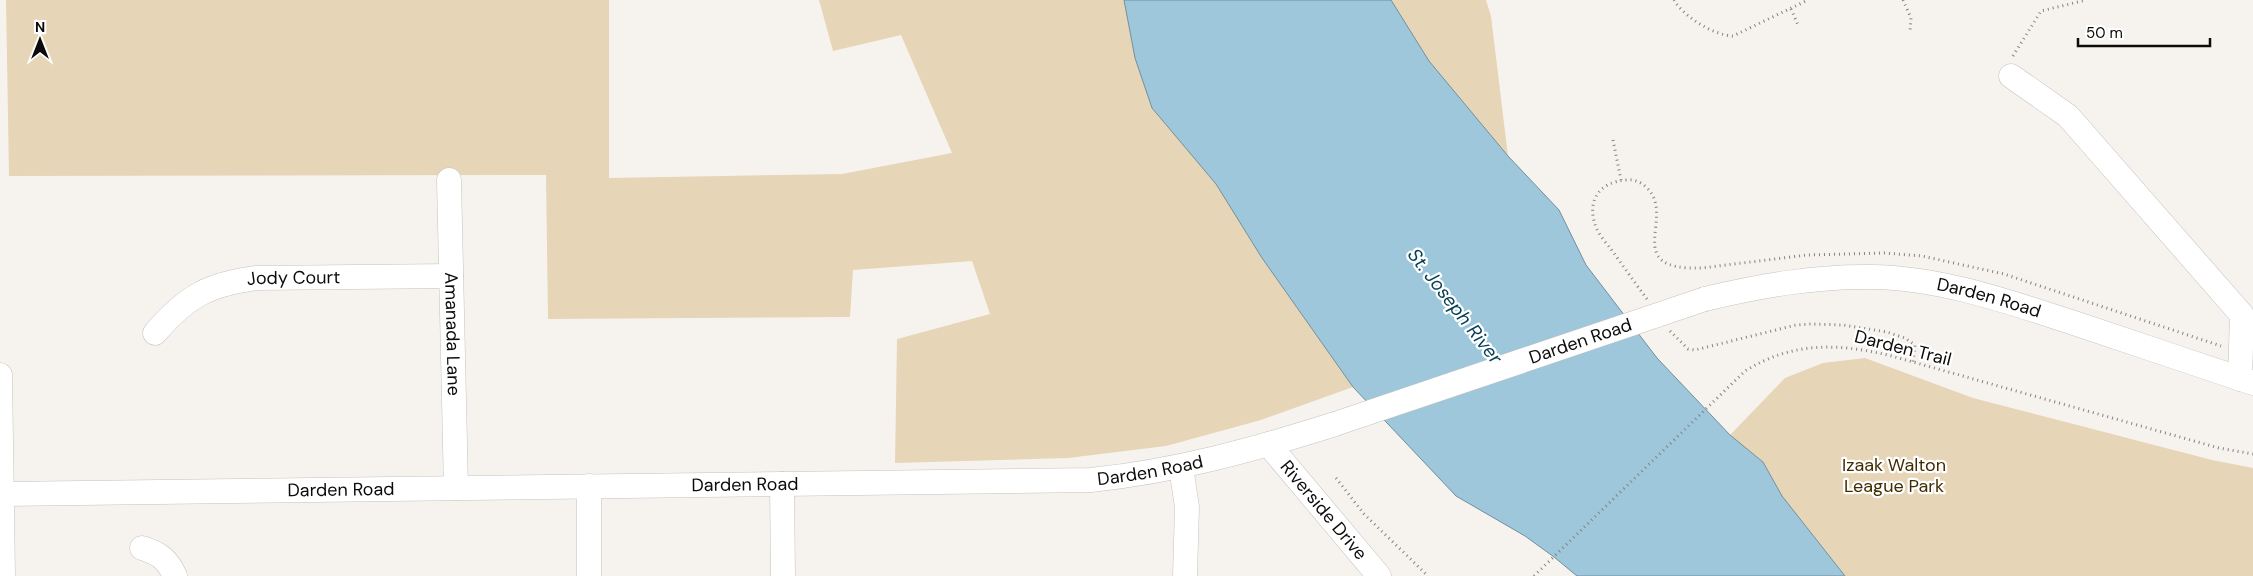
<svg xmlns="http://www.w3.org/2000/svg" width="2253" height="576" font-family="'DM Sans',sans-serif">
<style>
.green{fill:#e7d5b7}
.water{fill:#9ec7db;stroke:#728f9c}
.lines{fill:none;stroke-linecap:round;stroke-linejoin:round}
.minor-casing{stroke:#c5c3bf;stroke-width:25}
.path{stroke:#848280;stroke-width:3;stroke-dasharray:1 4;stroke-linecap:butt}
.minor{stroke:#fff;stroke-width:24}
.minor-bridge-casing{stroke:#c5c3bf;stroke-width:25;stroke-linecap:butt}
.minor-bridge{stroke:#fff;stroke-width:24}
.labels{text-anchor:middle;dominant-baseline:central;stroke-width:4.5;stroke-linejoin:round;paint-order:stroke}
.street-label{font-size:18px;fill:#0c0b0a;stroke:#fff}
.park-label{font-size:18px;fill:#412c00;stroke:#fff}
.water-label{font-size:19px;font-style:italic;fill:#043f54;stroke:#fff}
</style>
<rect width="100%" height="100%" fill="#f6f3ef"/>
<path class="green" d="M6,0h603v178l233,-4 110,-21 -51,-118 -68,16 -14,-51h305l11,58 17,50 64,76 46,74 91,129 -92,33 -95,26 -98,12 -173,5 2,-124 93,-25 -18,-53 -119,9 -3,47 -302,2 -2,-144 -537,1z
M1391,0h95l5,16 17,140 -79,-95z
M1865,358l108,40 239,62 41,8v108h-408l-63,-80 -19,-34 -33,-27 55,-57 38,-15z"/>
<path class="water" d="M1124,0h267l38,61 79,95 51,54 27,55 71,93 73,77 33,27 19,34 63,80h-268l-23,-19 -29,-21 -69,-40 -103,-109 -91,-129 -46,-74 -64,-76 -17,-50z"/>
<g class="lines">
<defs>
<g id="minor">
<path d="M2011,76l57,40 174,199 -2,64"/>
<path id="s1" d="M449,180l7,308"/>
<path id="s2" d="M1705,299c55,-13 110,-23 167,-22 70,1 137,25 202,46 60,20 119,40 179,60"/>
<path id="s3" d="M155,333c32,-37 54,-49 102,-55l194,-2"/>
<path d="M0,375l3,201"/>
<path id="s4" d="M1269,445l110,131"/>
<path d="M1181,467l6,40 -2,69"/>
<path d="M782,484l1,92"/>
<path d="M589,486v90"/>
<path id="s5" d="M3,494l1088,-14c86,-9 162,-30 244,-56"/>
<path d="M142,548c17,5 26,12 33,28"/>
</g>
</defs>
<use href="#minor" class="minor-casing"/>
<path class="path" d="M1674,0c10,17 39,35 59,36l75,-36
M1903,0l8,18 -1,13
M1791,9l7,16
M2013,56l28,-45 45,-11
M1613,140l8,40
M1647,299c-12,-16 -24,-33 -36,-50 -5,-6 -12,-14 -15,-22 -10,-26 3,-45 30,-47 8,-1 15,2 21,8 30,29 -28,83 55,80l105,-13 77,-2 38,3 82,18 217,72
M1670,331l18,18 7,1 101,-25 15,-1 32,1 44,7 18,6 10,7 -2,17
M1336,478l28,36 64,62
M1534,576l211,-205c47,-29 90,-28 143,-16l331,93 34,6"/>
<use href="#minor" class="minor"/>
<defs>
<g id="minor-bridge">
<path id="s6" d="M1335,424l370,-125"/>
</g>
</defs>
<use href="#minor-bridge" class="minor-bridge-casing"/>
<use href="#minor-bridge" class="minor-bridge"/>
</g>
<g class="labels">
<g class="street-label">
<text stroke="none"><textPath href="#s3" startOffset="156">Jody Court</textPath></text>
<text stroke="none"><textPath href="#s2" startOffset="288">Darden Road</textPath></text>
<text stroke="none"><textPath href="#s1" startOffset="154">Amanada Lane</textPath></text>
<text stroke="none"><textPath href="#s6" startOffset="259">Darden Road</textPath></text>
<text transform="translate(1903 348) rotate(14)">Darden Trail</text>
<text stroke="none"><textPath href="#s5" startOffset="1148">Darden Road</textPath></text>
<text stroke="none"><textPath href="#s5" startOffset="742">Darden Road</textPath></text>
<text stroke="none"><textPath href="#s5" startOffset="338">Darden Road</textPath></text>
<text stroke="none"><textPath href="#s4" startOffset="85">Riverside Drive</textPath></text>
</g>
<g class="park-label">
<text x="1894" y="465">Izaak Walton<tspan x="1894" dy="21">League Park</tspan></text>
</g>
<g class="water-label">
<text transform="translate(1455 306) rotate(52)">St. Joseph River</text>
</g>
</g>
<g transform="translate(40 40)" stroke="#ffffff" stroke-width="4" paint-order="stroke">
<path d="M0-4L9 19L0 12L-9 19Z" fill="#0c0b0a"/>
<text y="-8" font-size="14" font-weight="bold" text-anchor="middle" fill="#0c0b0a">N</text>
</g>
<path d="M2078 38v8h132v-8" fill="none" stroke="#0c0b0a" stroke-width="2.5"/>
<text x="2086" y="38" font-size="15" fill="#0c0b0a" stroke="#ffffff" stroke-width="4" paint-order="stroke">50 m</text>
</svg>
